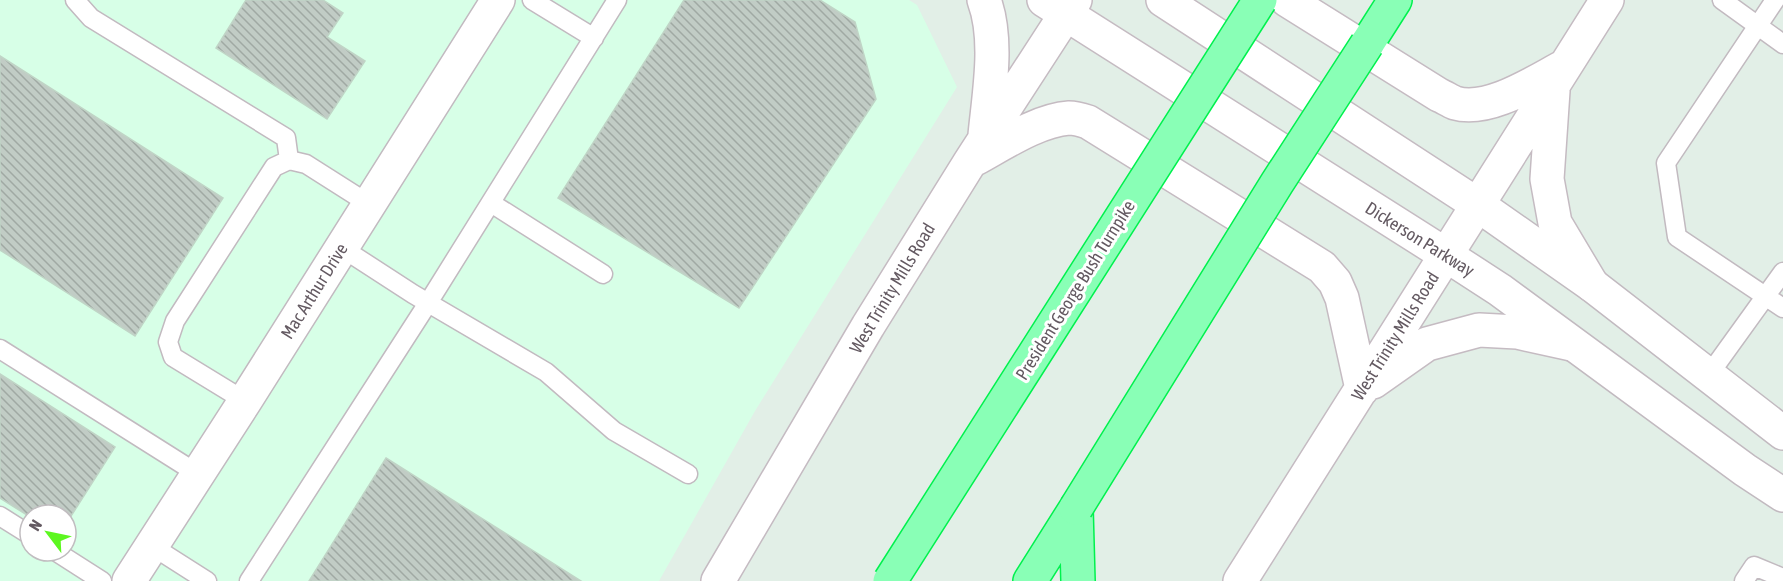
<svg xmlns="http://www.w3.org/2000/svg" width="1783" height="581" font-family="'Asap Condensed',sans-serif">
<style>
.commercial{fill:#d7ffe7;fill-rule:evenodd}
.building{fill:url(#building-back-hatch);stroke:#c0d4c6;stroke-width:1.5}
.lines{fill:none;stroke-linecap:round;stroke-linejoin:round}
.service-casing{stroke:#c2bac0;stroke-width:21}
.tertiary-casing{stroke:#c2bac0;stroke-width:36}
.secondary-casing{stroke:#c5bbc2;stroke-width:36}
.motorway-casing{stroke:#00f14e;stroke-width:36}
.service{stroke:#fff;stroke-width:18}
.tertiary{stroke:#fff;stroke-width:33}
.secondary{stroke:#fff;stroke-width:33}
.motorway{stroke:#89ffb6;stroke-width:33}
.motorway-bridge-casing{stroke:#00f14e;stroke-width:36;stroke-linecap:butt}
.motorway-bridge{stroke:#89ffb6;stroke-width:33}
.labels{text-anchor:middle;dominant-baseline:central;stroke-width:6;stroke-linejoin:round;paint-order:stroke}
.street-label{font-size:18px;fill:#645a62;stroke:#fff}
</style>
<defs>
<pattern id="building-back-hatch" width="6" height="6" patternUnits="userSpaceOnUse" patternTransform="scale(1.5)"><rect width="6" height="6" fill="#c1ccc5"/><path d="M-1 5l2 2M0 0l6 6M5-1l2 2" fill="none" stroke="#a0a9a3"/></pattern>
</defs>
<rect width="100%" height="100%" fill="#e2efe7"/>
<path class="commercial" d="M0,0h909l8,5 40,82 -202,324 -96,170h-659zM30,515h36v36h-36z"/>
<path class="building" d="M246,0h77l20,13 -16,24 38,24 -38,58 -111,-71z
M684,0h136l35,22 21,77 -137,209 -181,-110z
M0,56l223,142 -88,138 -135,-86z
M0,374l115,73 -49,77v-9h-36v2l-30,-19z
M386,458l195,123h-272z"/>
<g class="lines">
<defs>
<path id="service" d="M75,0l16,18 195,120 3,22
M532,0l62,38
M1722,0l61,44
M1775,0l-109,163 11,74 106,71
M491,203l112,71
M342,248l71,46 133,78 68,59 74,43
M0,349l198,125
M1708,376l75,-104
M245,401l-72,-44 -5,-15 7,-21 99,-154 15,-7 17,4 63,40
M0,516l30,19
M152,546l55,35
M55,551l47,30
M249,581l179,-278 189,-303
M1744,581l10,-15 29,12"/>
<path id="tertiary" d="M1478,205l114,80 191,148
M1446,255l54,35 245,180 38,25
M129,581l116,-180 253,-401"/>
<path id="secondary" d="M984,0c15,40 5,93 1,135
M1044,0l402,255
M1163,0l315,205
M1287,0l152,95c5,2 11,6 16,8 34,10 81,-22 110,-37
M1553,91l-6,88 8,44 37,62
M975,159c26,-14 63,-39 94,-41 6,0 13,2 19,4l234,145 13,15 7,16 20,91
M1373,382l54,-38 52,-14 38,2 54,12
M718,581l150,-255 102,-164 105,-162
M1240,581l367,-581"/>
<path id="motorway" d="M1367,44l28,-44
M1076,508l2,73
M1030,581l46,-73"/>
</defs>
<use href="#service" class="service-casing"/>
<use href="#tertiary" class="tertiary-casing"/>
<use href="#secondary" class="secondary-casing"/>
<use href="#motorway" class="motorway-casing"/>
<use href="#service" class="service"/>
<use href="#tertiary" class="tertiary"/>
<use href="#secondary" class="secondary"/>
<use href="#motorway" class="motorway"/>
<defs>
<path id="motorway-bridge" d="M1076,508l201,-325 90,-139
M890,581l370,-581"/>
</defs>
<use href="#motorway-bridge" class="motorway-bridge-casing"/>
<use href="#motorway-bridge" class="motorway-bridge"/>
</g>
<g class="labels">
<g class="street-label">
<text transform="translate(1420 239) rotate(32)">Dickerson Parkway</text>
<text transform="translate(892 288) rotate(-59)">West Trinity Mills Road</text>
<text transform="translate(1075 290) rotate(-58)">President George Bush Turnpike</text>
<text transform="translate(314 291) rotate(-58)">Mac Arthur Drive</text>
<text transform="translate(1395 336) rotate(-58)">West Trinity Mills Road</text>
</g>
</g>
<g transform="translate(48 533) rotate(302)"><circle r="28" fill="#ffffff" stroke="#c1bdc0" stroke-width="1.5"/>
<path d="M0-4.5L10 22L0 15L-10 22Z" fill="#5df720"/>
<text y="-9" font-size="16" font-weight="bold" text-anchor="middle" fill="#645a62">N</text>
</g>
</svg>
